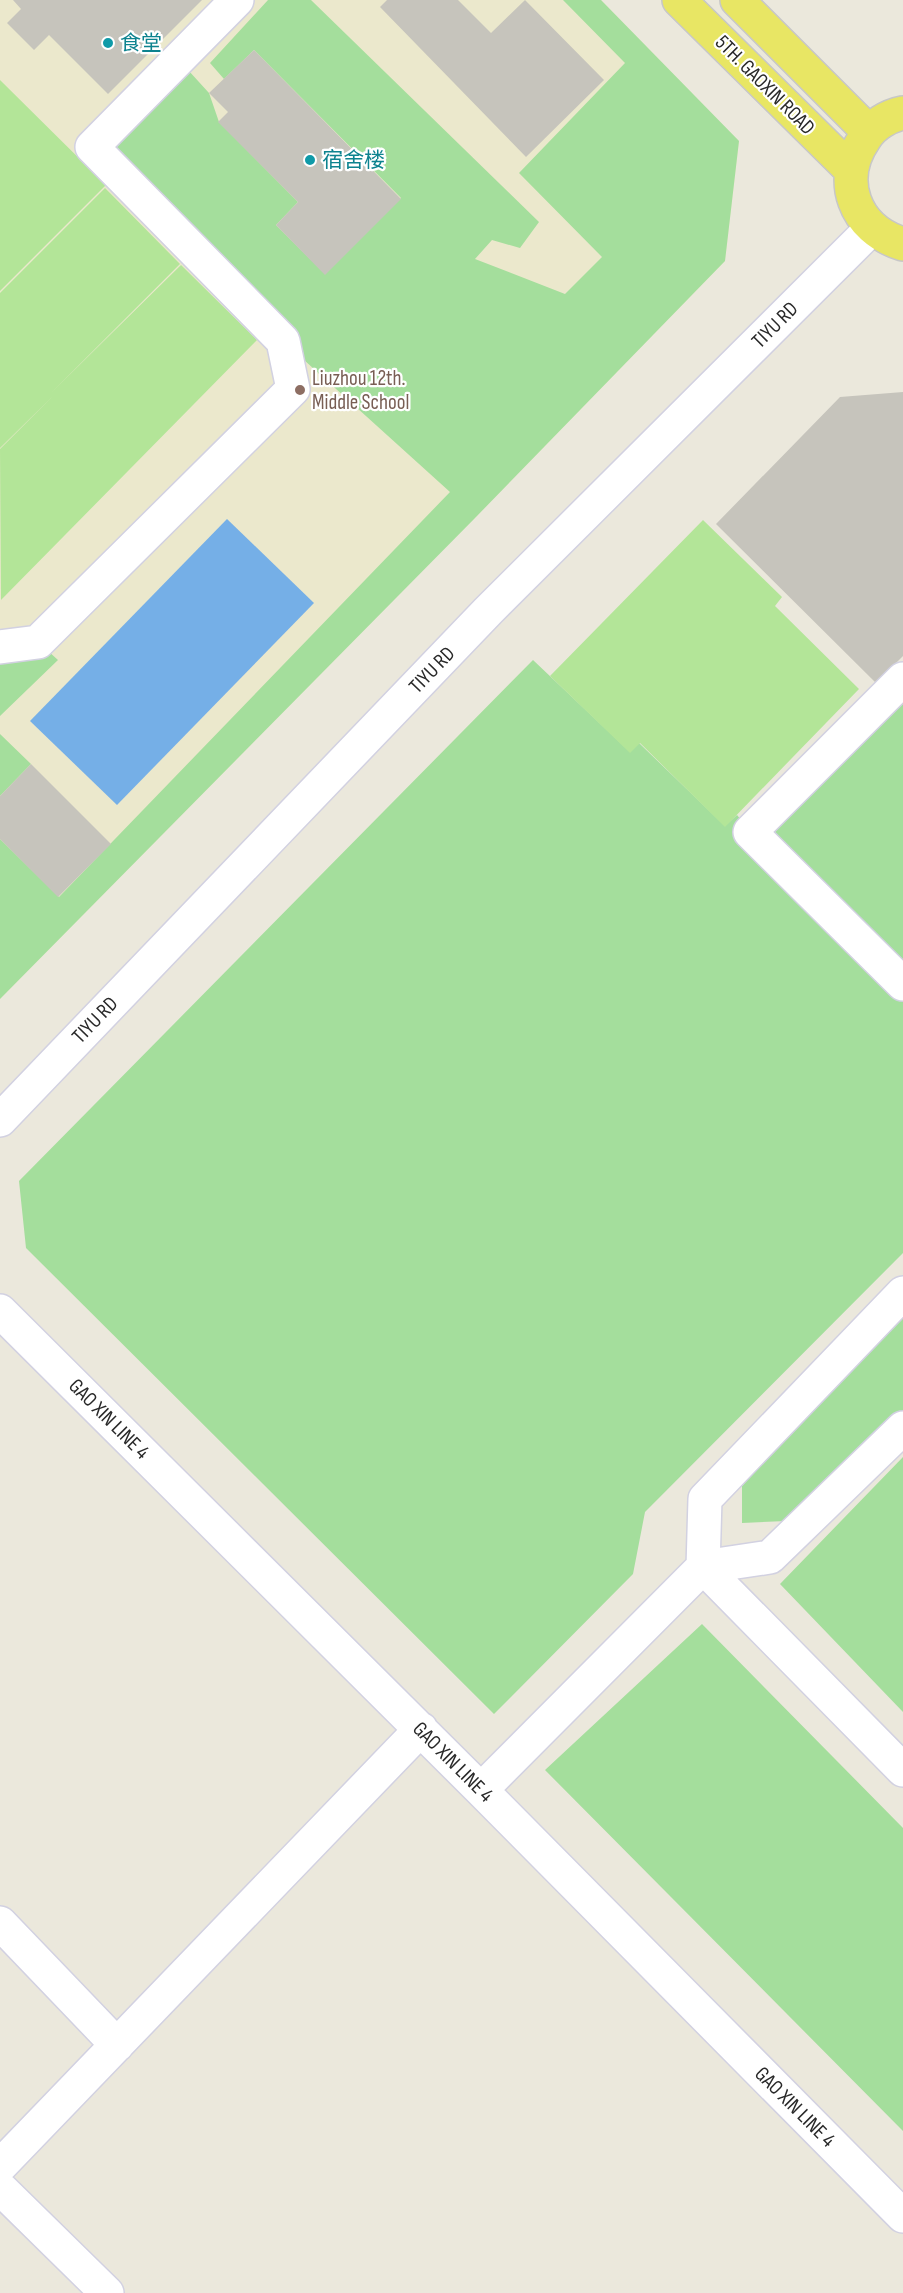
<svg xmlns="http://www.w3.org/2000/svg" width="903" height="2293" font-family="'Sofia Sans Condensed','Noto Sans SC',sans-serif">
<style>
.education{fill:#ebe8cc}
.green{fill:#a4de9c}
.pitch{fill:#b3e598}
.water{fill:#75afe7}
.building{fill:#c6c4bc}
.lines{fill:none;stroke-linecap:round;stroke-linejoin:round}
.minor-casing{stroke:#d2d1e1;stroke-width:36}
.major-casing{stroke:#c7c7c7;stroke-width:36}
.minor{stroke:#fff;stroke-width:33}
.major{stroke:#e8e664;stroke-width:33}
.culture-dot{fill:#0f9aa8;stroke:#fff;stroke-width:2}
.education-dot{fill:#8d6e63;stroke:#fff;stroke-width:2}
.labels{text-anchor:middle;dominant-baseline:central;stroke-width:4.5;stroke-linejoin:round;paint-order:stroke}
.culture-label{font-size:21px;fill:#0d838f;stroke:#fff;text-anchor:start}
.street-label{font-size:21px;fill:#292929;stroke:#fff}
.education-label{font-size:21px;fill:#785e54;stroke:#fff;text-anchor:start}
</style>
<rect width="100%" height="100%" fill="#ebe8dc"/>
<path class="education" d="M0,0h601l138,141 -14,120 -250,257 -475,481z"/>
<path class="green" d="M268,0h43l228,222 -19,26 -28,-8 -17,19 90,35 37,-37 -83,-84 106,-110 -62,-63h38l138,141 -14,120 -250,257 -475,481v-160l59,58 391,-405 -167,-151 -191,-194 86,-88 31,34 10,29 79,80 -22,23 49,49 76,-76 -147,-148 -30,29 -14,-16z
M38,642l20,18 -58,56v-69z
M533,660l97,92 9,-9 86,83 12,-11 14,17 152,-153v574l-258,259 -12,62 -139,140 -468,-466 -7,-67z
M0,734l31,30 -31,32z
M903,1299v119l-117,103 -44,2v-37z
M903,1457v255l-123,-128z
M702,1624l201,204v303l-358,-361z"/>
<path class="pitch" d="M0,80l106,105 -106,106z
M105,188l75,76 -128,128 129,-127 76,75 -256,260 -1,-151 53,-53 -53,52v-155z
M703,520l79,77 -7,9 84,83 -134,138 -85,-84 -10,10 -80,-77z"/>
<path class="water" d="M227,519l87,84 -197,202 -87,-84z"/>
<path class="building" d="M13,0h189l-94,94 -59,-59 -15,15 -27,-27 14,-14z
M387,0h71l33,33 34,-33 79,80 -78,77 -146,-150z
M254,50l147,149 -76,76 -49,-50 22,-23 -80,-80 10,-10 -19,-19z
M903,392v264l-27,27 -160,-159 124,-127z
M31,764l80,80 -53,53 -58,-58v-43z"/>
<g class="lines">
<defs>
<path id="minor" d="M0,647l38,-5 255,-253 -10,-48 -191,-194 145,-147
M903,679l-153,153 153,152
M0,1120l488,-509 384,-383
M903,1293l-198,206 -2,68 200,203
M0,1311l481,479 422,426
M481,1790l222,-223 67,-10 133,-129
M0,1923l117,122
M0,2166l421,-437
M0,2188l107,105"/>
<path id="major" d="M679,0l172,170
M737,0l132,132
M903,113c-15,3 -30,12 -38,25 -29,42 -11,91 38,106"/>
</defs>
<use href="#minor" class="minor-casing"/>
<use href="#major" class="major-casing"/>
<use href="#minor" class="minor"/>
<use href="#major" class="major"/>
</g>
<g class="culture-dot">
<circle cx="108" cy="43" r="6"/>
<circle cx="310" cy="160" r="6"/>
</g>
<circle class="education-dot" cx="300" cy="390" r="6"/>
<g class="labels">
<g class="culture-label">
<text x="120" y="43">食堂</text>
<text x="322" y="160">宿舍楼</text>
</g>
<g class="street-label">
<text transform="translate(765 85) rotate(45)">5TH. GAOXIN ROAD</text>
<text transform="translate(775 325) rotate(-45)">TIYU RD</text>
<text transform="translate(432 670) rotate(-46)">TIYU RD</text>
<text transform="translate(95 1020) rotate(-46)">TIYU RD</text>
<text transform="translate(109 1419) rotate(45)">GAO XIN LINE 4</text>
<text transform="translate(453 1762) rotate(45)">GAO XIN LINE 4</text>
<text transform="translate(795 2107) rotate(45)">GAO XIN LINE 4</text>
</g>
<g class="education-label">
<text x="312" y="378">Liuzhou 12th.<tspan x="312" dy="24">Middle School</tspan></text>
</g>
</g>
</svg>
